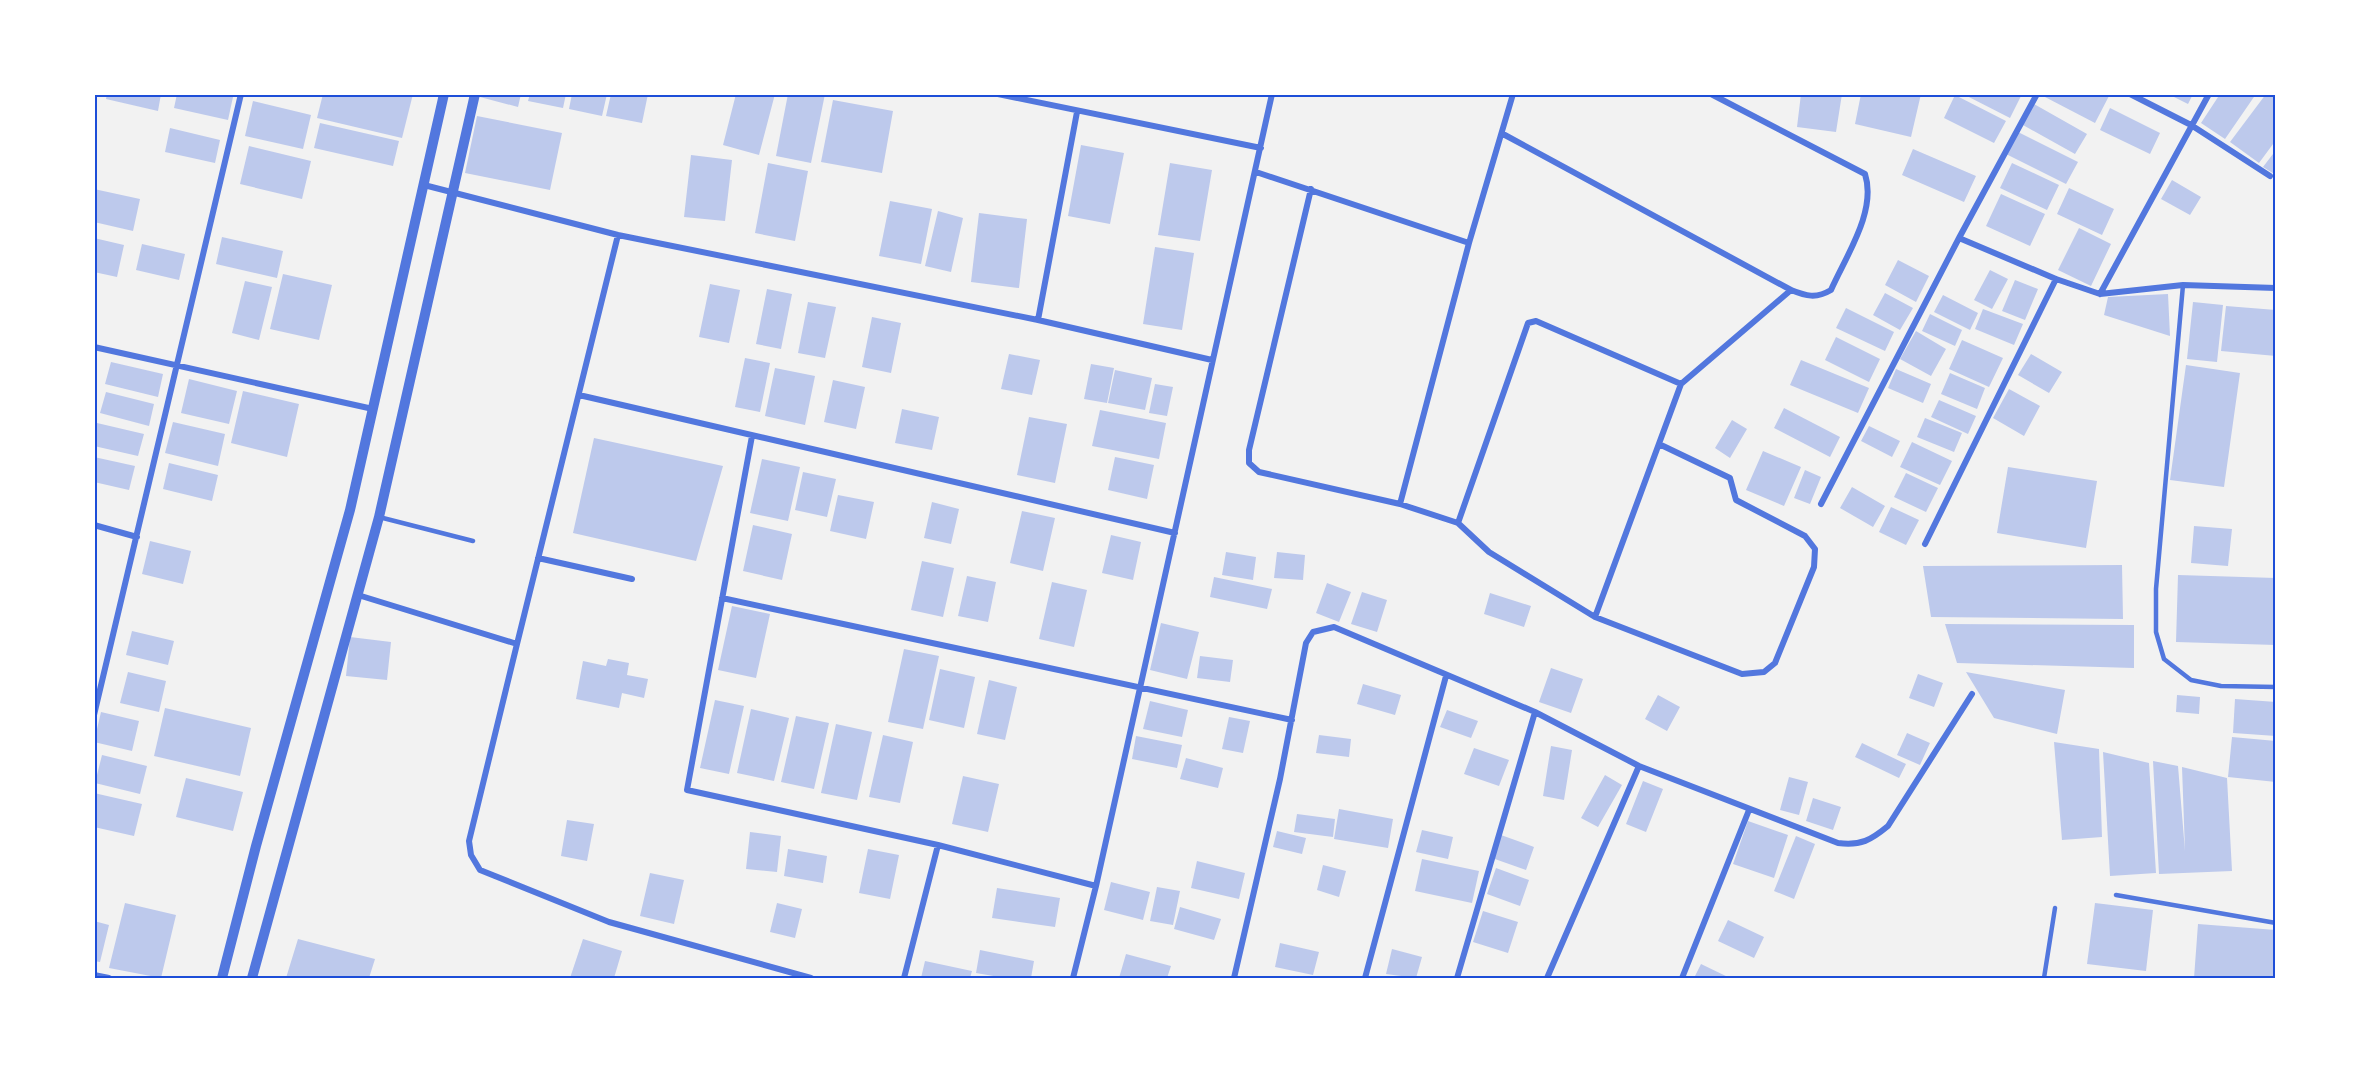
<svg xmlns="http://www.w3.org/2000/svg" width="2370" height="1073" font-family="'PT Sans Narrow',sans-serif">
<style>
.building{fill:#bdc9ec}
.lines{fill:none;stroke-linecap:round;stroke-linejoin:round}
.service{stroke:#5277de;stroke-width:4.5}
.minor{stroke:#5277de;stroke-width:6}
.tertiary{stroke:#5277de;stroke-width:10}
.neatline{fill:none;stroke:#1d4ed8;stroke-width:2}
</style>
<rect width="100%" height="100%" fill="#f2f2f2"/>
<path class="building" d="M107,94h54l-3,17 -52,-12z
M177,94l56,3 -5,23 -54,-12z
M323,94h90l-11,44 -85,-20z
M481,94h40l-3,13 -38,-10z
M530,94h36l-3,14 -35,-7z
M572,94h35l-5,22 -33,-7z
M611,94h37l-6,29 -36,-7z
M736,94h39l-16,61 -36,-10z
M788,94h37l-14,69 -35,-7z
M1801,94h41l-6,38 -39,-5z
M1861,94h60l-10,43 -56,-13z
M1963,94h59l-12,24z
M2047,94h58l4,2 -14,27 -50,-26z
M2168,94h25l-5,10z
M2220,94h36l-31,45 -24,-16z
M2266,94h10v46l-17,23 -29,-21z
M1955,95l51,26 -12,22 -50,-25z
M833,100l60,11 -11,62 -61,-11z
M253,101l58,14 -8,34 -58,-13z
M2034,104l53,30 -12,20 -52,-29z
M2110,108l50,25 -10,21 -50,-24z
M477,116l85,17 -12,57 -85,-17z
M320,123l79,18 -6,25 -79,-18z
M170,128l50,12 -5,23 -50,-11z
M2018,132l60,30 -12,22 -60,-30z
M1081,145l43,8 -14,71 -42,-8z
M249,146l62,15 -9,38 -62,-15z
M1913,149l63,27 -12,26 -62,-27z
M2276,150v25l-13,-8z
M691,155l41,5 -7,61 -41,-4z
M768,163l40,8 -13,70 -40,-8z
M1170,163l42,7 -12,71 -42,-6z
M2012,163l47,22 -12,25 -47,-22z
M2172,180l29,17 -11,18 -29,-16z
M2069,188l45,21 -12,26 -45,-21z
M94,189l46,10 -7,32 -39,-9z
M2001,194l44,20 -15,32 -44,-20z
M890,201l42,8 -11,55 -42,-8z
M938,211l25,7 -12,54 -26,-6z
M979,213l48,6 -8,69 -48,-6z
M2079,228l32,16 -20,42 -33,-16z
M222,237l61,14 -6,27 -61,-14z
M94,238l30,7 -7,32 -23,-5z
M142,244l43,10 -6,26 -43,-10z
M1155,247l39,6 -12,77 -39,-6z
M1898,260l31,16 -13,26 -31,-17z
M1990,270l18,9 -16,30 -18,-9z
M283,274l49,11 -13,55 -49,-11z
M2015,280l23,9 -13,31 -23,-9z
M245,281l27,6 -13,53 -27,-7z
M710,284l30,6 -11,53 -30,-6z
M767,289l25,5 -11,55 -25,-5z
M1885,293l28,15 -13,22 -27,-15z
M2168,294l2,42 -66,-21 4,-18z
M1943,295l35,18 -8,17 -36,-18z
M808,302l28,5 -11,51 -27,-5z
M2193,302l30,3 -6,57 -30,-3z
M2226,306l50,4v46l-55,-5z
M1846,308l48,24 -9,19 -49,-23z
M1983,309l40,15 -9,21 -39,-16z
M1930,314l32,16 -7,16 -33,-15z
M872,317l29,6 -10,50 -29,-6z
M1916,331l30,18 -15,27 -31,-17z
M1836,337l44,22 -11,23 -44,-22z
M1962,340l41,18 -14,29 -40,-18z
M1009,354l31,6 -8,35 -31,-6z
M2031,354l31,18 -13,21 -31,-18z
M745,358l25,5 -10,49 -25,-5z
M1801,360l68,28 -11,25 -68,-28z
M111,362l52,12 -5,23 -53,-13z
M1091,364l23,4 -7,35 -23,-4z
M2186,365l54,8 -16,114 -54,-7z
M775,368l40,8 -10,49 -40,-9z
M1896,369l35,15 -8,19 -35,-15z
M1115,370l37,8 -7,32 -37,-7z
M1950,373l35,15 -8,21 -36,-15z
M189,379l48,12 -8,33 -48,-11z
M833,380l32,7 -9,42 -32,-7z
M1155,384l18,3 -6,29 -18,-3z
M2009,389l31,17 -16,30 -31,-18z
M243,391l56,13 -12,53 -56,-14z
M106,392l48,12 -5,22 -49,-13z
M1939,400l37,16 -8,18 -37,-17z
M1784,408l56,29 -10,20 -56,-29z
M902,409l37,8 -7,33 -37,-7z
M1100,410l66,13 -7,36 -67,-13z
M1029,417l38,7 -12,59 -38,-8z
M1925,418l37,15 -8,19 -37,-15z
M1732,420l15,9 -17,29 -15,-10z
M173,422l52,12 -7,32 -53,-13z
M97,423l47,11 -6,22 -44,-10z
M1869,426l31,15 -8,16 -31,-16z
M594,438l129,28 -27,95 -123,-28z
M1912,442l40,19 -12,24 -40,-18z
M1763,451l38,16 -17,39 -38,-16z
M94,457l41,9 -6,24 -35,-8z
M1115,457l39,8 -7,34 -39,-9z
M762,459l38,8 -12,54 -38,-8z
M169,463l49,12 -6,26 -49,-12z
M2008,467l89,14 -11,67 -89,-15z
M1805,470l16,7 -11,27 -16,-6z
M803,472l33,7 -9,38 -32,-7z
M1906,473l32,15 -12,24 -32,-15z
M1852,487l33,19 -12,21 -33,-19z
M838,495l36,7 -8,37 -36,-8z
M932,502l27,7 -8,35 -27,-6z
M1891,507l28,13 -13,25 -27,-13z
M1022,511l33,7 -12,53 -33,-8z
M753,525l39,9 -10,46 -39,-9z
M2194,526l38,3 -4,37 -37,-3z
M1111,535l30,7 -8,38 -31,-7z
M150,541l41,10 -8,33 -41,-10z
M1226,552l30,5 -3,23 -31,-5z
M1277,552l28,3 -2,25 -29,-2z
M922,561l32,7 -11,49 -32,-7z
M2122,565l1,54 -192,-2 -8,-51z
M2178,575l98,3v67l-100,-3z
M967,576l29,6 -8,40 -30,-6z
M1214,577l58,12 -5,20 -57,-12z
M1052,582l35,8 -13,57 -35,-8z
M1327,583l24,9 -12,30 -23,-9z
M1362,592l25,8 -10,32 -26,-8z
M1490,593l41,13 -7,21 -40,-13z
M732,606l38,8 -14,64 -38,-8z
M1161,623l38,9 -12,47 -37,-9z
M1945,624l189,1v43l-177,-5z
M132,631l42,10 -6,24 -42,-10z
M350,637l41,5 -4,38 -41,-4z
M904,649l35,7 -16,73 -35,-7z
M1200,656l33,4 -3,22 -33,-4z
M608,659l21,4 -2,12 21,4 -4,19 -22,-5 -3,15 -43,-9 7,-38 23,5z
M1551,668l32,11 -12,34 -32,-11z
M940,669l35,8 -11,51 -35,-8z
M128,672l38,9 -7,31 -39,-9z
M1966,672l99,18 -8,44 -63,-16z
M1918,674l25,9 -9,24 -25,-9z
M989,680l28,7 -12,53 -28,-6z
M1363,684l38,11 -6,20 -38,-11z
M1658,695l22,12 -13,24 -22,-12z
M2177,695l23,2 -1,17 -23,-2z
M2235,699l41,3v34l-43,-3z
M715,700l29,6 -15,68 -29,-6z
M1150,701l38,9 -6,27 -39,-8z
M165,708l86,20 -11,48 -86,-20z
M751,709l38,9 -15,63 -37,-8z
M1447,710l31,11 -7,17 -31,-11z
M101,712l38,9 -7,30 -38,-9z
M796,716l33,7 -15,66 -33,-7z
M1229,717l21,4 -7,32 -21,-4z
M836,724l36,8 -15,68 -36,-7z
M1907,733l23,10 -10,22 -23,-10z
M883,735l30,7 -13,61 -31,-6z
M1319,735l32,4 -2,18 -33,-4z
M1136,736l46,9 -5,23 -45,-9z
M2232,737l44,4v41l-48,-5z
M2054,742l45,7 3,88 -40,3z
M1862,743l44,21 -7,14 -44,-21z
M1551,746l21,4 -8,50 -21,-4z
M1474,748l35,12 -10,26 -35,-12z
M2103,752l46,11 7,110 -46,3z
M102,755l45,11 -7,28 -45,-11z
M1186,758l37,10 -5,20 -38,-9z
M2153,761l25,5 7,85 -3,-84 45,11 5,93 -73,3z
M1605,775l17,10 -24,42 -17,-9z
M963,776l36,8 -11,48 -36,-8z
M1789,777l19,5 -9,33 -19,-5z
M186,778l57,14 -10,39 -57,-14z
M1643,781l20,8 -17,43 -20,-8z
M94,793l48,11 -8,32 -40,-9z
M1813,798l28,9 -8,23 -27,-9z
M1339,809l54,10 -5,29 -54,-9z
M1297,814l38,5 -2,18 -39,-5z
M567,820l27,4 -7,37 -26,-5z
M1748,821l40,14 -14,43 -41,-14z
M1422,830l31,7 -5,22 -32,-7z
M1277,831l29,7 -4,16 -29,-7z
M750,832l31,4 -4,36 -31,-3z
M1501,835l33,12 -8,23 -34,-12z
M1796,836l19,8 -21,55 -20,-8z
M788,849l39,7 -4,27 -39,-7z
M868,849l31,6 -9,44 -31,-6z
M1422,859l57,12 -7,32 -57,-12z
M1197,861l48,12 -6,26 -48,-11z
M1323,865l23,6 -7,26 -22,-7z
M1496,868l33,12 -9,26 -33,-12z
M650,873l34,7 -10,44 -34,-8z
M1111,882l39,10 -7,28 -39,-10z
M1157,887l23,4 -7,34 -23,-4z
M997,888l63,10 -5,29 -63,-9z
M125,903l51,12 -15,63 -52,-10z
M777,903l25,6 -7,29 -25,-6z
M2095,903l58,7 -7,61 -59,-7z
M1180,907l41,12 -7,21 -40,-11z
M1483,911l35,11 -10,31 -35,-11z
M1728,920l36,17 -10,21 -36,-17z
M94,921l15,4 -9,37 -6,-1z
M2198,924l78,6v48h-82z
M298,939l77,20 -6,19h-83z
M583,939l39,12 -8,27h-44z
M1280,943l39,9 -6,23 -38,-8z
M1392,949l30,8 -6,21 -30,-4z
M980,950l54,11 -3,17h-26l-29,-5z
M1126,954l45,12 -4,12h-48z
M925,961l47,10 -2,7h-49z
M1701,964l29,14h-36z"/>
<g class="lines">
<path class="service" d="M2183,285l-27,304v43l8,27 27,21 30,6 55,1
M379,517l94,24
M2116,895l160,28
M2044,978l11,-70"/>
<path class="minor" d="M998,94l263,54
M2130,94l61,31 79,51
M1503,134l288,156c15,6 25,9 40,0 15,-34 46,-79 34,-116l-154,-80
M1256,172l213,71
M424,185l194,50 420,85 174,40
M1311,189l-62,261v13l10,9 141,32 58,19 31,29 106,65 147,57 22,-2 11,-9 39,-96 1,-18 -10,-13 -69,-36 -6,-22 -71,-34
M1959,238l97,41 44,15 83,-9 93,3
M2100,294l109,-200
M1038,320l39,-208
M94,347l279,62
M579,395l596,138
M752,436l-65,354 251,55 158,41
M1400,504l69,-261 44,-149
M1821,504l138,-266 78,-144
M1458,523l70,-200 8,-2 145,63
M94,525l43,12
M1925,544l131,-265
M538,558l94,21
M358,595l159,49 -48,197 2,14 9,15 129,52 202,56
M722,598l570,122
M1595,617l86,-233 110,-94
M517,644l101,-409
M94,715l147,-621
M94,975l15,3
M904,978l34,-133
M1073,978l23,-92 176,-792
M1234,978l46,-199 26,-136 7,-11 21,-5 201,85 104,54 199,77c23,3 33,-3 50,-17l84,-132
M1365,978l81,-302
M1457,978l78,-266
M1547,978l92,-212
M1682,978l67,-168"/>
<path class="tertiary" d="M222,978l34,-132 94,-336 94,-416
M252,978l127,-461 96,-423"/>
</g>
<rect width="2370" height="1073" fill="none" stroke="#ffffff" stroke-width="192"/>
<rect x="96" y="96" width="2178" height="881" class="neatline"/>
</svg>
